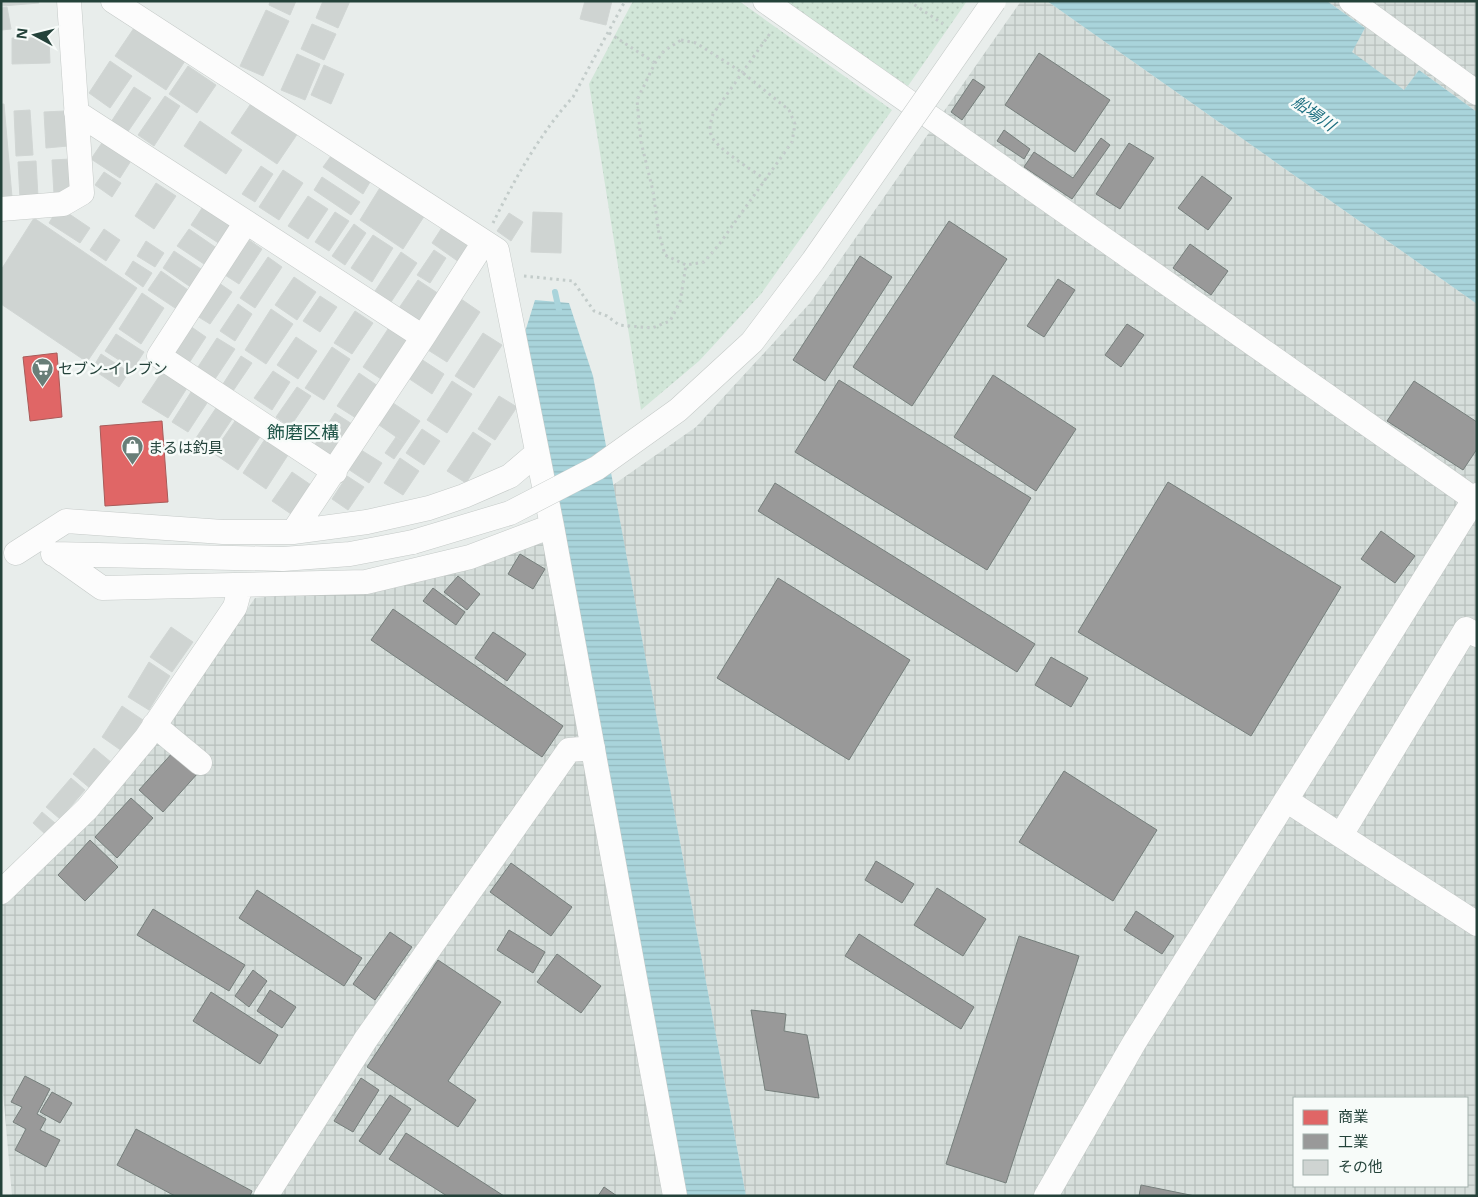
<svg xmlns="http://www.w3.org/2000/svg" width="1478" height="1197" font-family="'Noto Sans','Noto Sans JP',sans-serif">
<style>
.industrial{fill:url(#industrial-grid);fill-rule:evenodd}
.park{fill:url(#park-dots)}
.water{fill:url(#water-rules)}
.shops{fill:#e06666;stroke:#a85b59}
.industry{fill:#999;stroke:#767f7c}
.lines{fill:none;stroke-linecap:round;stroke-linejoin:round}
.stream{stroke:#a9d4db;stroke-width:6}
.building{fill:#cfd4d2;stroke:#d1d6d4}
.minor-casing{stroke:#c5cac8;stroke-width:25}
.path{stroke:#c3ccca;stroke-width:3;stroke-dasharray:2.5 4;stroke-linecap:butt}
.minor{stroke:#fcfcfc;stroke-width:24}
.minor-bridge-casing{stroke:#c5cac8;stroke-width:25;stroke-linecap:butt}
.minor-bridge{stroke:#fcfcfc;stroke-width:24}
.labels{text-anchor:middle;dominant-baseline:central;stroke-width:5;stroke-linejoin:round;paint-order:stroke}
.poi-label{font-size:15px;fill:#24423a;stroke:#f7fbf9;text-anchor:start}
.water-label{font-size:16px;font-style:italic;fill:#1c6f80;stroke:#f7fbf9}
.quarter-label{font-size:18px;fill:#1f5548;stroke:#f7fbf9}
</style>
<defs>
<pattern id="industrial-grid" width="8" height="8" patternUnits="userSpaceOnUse" patternTransform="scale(1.25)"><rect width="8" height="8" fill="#d6dedb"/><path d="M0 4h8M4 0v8" fill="none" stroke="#b8c0bd"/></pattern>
<pattern id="park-dots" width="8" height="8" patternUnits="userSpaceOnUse" patternTransform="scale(1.25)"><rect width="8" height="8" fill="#d1e6d8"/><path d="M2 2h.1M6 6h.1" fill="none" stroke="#b3c6ba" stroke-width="1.8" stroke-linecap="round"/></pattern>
<pattern id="water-rules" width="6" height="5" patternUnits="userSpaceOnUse" patternTransform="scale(1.25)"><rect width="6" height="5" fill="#a9d4db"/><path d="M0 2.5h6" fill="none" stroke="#91b7bd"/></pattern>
</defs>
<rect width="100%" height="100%" fill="#e8edeb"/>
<path class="industrial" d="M1021,1h26l430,303v892h-731l-133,-711 83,-58 114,-124zM1294,1098h173v88h-173z
M1327,1h150v111l-58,-42 -15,21 -53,-39 14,-24z
M560,522l127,674h-675l-11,-128v-167l154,-161 100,-142 138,-13z"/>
<path class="park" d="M633,1h106l153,109 -131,184 -62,67 -58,49 -52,-326z
M783,1h184l-59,85z"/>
<path class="water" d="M1047,1h280l38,27 -13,24 52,38 15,-20 58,42v192z
M535,300l34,3 24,73 153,820h-59l-162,-864z"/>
<path class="shops" d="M57,353l5,64 -32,4 -7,-64z
M162,421l6,81 -63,4 -5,-80z"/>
<path class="industry" d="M1039,53l71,47 -35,52 -70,-47z
M973,79l12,8 -23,33 -11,-8z
M1004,130l26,19 -6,10 -27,-18z
M1101,138l9,7 -38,54 -48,-32 10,-15 39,26z
M1129,143l25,15 -34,51 -24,-15z
M1202,176l30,22 -24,32 -30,-22z
M949,221l58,38 -95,147 -59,-39z
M1190,244l38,27 -17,24 -38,-27z
M860,256l32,21 -67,104 -32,-21z
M1058,279l17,11 -31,47 -17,-11z
M1127,324l17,11 -23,32 -16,-12z
M993,375l83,54 -40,62 -82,-54z
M839,380l192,118 -44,72 -192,-118z
M1414,381l63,41v27l-14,21 -76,-49z
M1168,482l173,105 -90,149 -173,-104z
M775,483l260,161 -18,28 -259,-161z
M1381,531l34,25 -20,27 -34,-24z
M520,554l25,15 -12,20 -25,-15z
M458,576l22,18 -13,16 -23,-18z
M778,578l132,82 -61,100 -132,-82z
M433,588l32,24 -9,13 -33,-24z
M393,609l170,117 -21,31 -171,-117z
M493,632l33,22 -19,27 -32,-23z
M1051,657l37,21 -17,29 -36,-22z
M174,751l24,22 -35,39 -24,-22z
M1064,771l93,59 -44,71 -94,-59z
M131,798l22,20 -36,40 -22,-21z
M90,840l28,27 -33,34 -27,-26z
M876,861l38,23 -12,19 -37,-23z
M511,863l61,44 -21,29 -61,-44z
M937,888l49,31 -23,37 -49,-31z
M257,890l105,68 -18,28 -105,-68z
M153,909l92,56 -16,26 -92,-56z
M1136,911l38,25 -12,18 -38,-24z
M509,930l36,22 -12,21 -36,-23z
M390,932l22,15 -37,53 -22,-16z
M859,934l115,73 -13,22 -116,-73z
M1019,936l60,20 -73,227 -60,-19z
M557,954l44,32 -20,27 -44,-31z
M438,960l63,42 -53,79 28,19 -18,27 -91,-60z
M253,970l14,11 -18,26 -14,-11z
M270,990l26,17 -14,21 -25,-17z
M211,992l67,43 -18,29 -67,-43z
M751,1010l35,4 -2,17 23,4 12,63 -54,-8z
M25,1076l25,13 -13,25 9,5 -6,11 20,10 -14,27 -31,-17 11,-21 -13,-7 9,-15 -11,-5z
M361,1078l18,12 -26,42 -19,-11z
M52,1092l20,11 -12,20 -20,-11z
M390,1095l21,14 -31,46 -21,-14z
M136,1129l116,62 -2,5h-75l-58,-31z
M406,1133l98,63h-57l-58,-37z
M1141,1185l54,11h-56z
M604,1187l13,9h-19z"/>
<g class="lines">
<path class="stream" d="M555,292l4,18"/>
</g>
<path class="building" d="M2,1h36l1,2 -37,3z
M270,1h26l-6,14 -21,-10z
M323,1h27l-12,27 -22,-10z
M585,1h27l-6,24 -26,-6z
M7,7l4,22 -9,1 -1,-22z
M266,10l23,11 -26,55 -23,-10z
M312,24l24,10 -12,26 -23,-11z
M134,28l51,33 -19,29 -51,-34z
M12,38h37l1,25 -38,1z
M297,54l23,10 -15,36 -24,-10z
M110,61l22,15 -22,32 -21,-15z
M324,65l20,9 -13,30 -20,-9z
M188,66l28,19 -19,28 -28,-19z
M134,87l17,11 -24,35 -16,-11z
M165,96l15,10 -26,40 -16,-11z
M252,102l46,31 -21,31 -46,-31z
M1,104h3l8,93 -11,2z
M30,110l3,45 -17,1 -2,-45z
M65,111l3,35 -22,2 -2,-36z
M200,121l42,29 -16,24 -42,-28z
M106,137l28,19 -14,22 -29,-19z
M331,156l39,26 -7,12 -40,-27z
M71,159l2,33 -19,2 -2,-34z
M36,161l2,36 -18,1 -2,-36z
M261,166l12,8 -18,28 -13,-8z
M283,170l20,13 -24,37 -20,-13z
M104,172l17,11 -9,14 -17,-12z
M322,177l38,25 -9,13 -37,-25z
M156,183l20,13 -22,33 -19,-13z
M381,186l44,29 -22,34 -43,-29z
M308,196l20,13 -20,30 -20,-13z
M204,205l30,19 -14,20 -29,-19z
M59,207l31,21 -10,15 -31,-20z
M335,212l14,9 -20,30 -14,-9z
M533,212l29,1 -1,40 -30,-1z
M509,213l14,9 -12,19 -14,-10z
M34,218l103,70 -50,74 -86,-58v-34z
M354,224l12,9 -21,32 -13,-9z
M443,226l28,19 -12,17 -27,-19z
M104,229l16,11 -14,21 -16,-11z
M189,229l29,20 -11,17 -30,-20z
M373,235l20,13 -21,34 -21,-14z
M249,240l13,9 -23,35 -14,-9z
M146,241l18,12 -9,14 -18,-11z
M434,250l12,8 -16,25 -13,-8z
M174,251l30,20 -12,17 -29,-20z
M401,252l16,11 -26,39 -16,-11z
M268,257l14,10 -27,41 -15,-10z
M133,261l19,12 -9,14 -18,-13z
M161,271l30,21 -13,18 -30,-20z
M294,277l22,15 -19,28 -22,-15z
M418,280l21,14 -21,32 -21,-15z
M219,283l13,9 -22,32 -13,-8z
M142,293l22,15 -23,36 -22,-15z
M320,296l17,11 -17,25 -17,-11z
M461,299l19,13 -33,50 -19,-12z
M238,304l14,10 -17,27 -15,-10z
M271,309l22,15 -27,40 -21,-14z
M355,311l18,12 -21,31 -18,-11z
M190,326l16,11 -17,26 -17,-11z
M390,326l21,14 -27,41 -21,-14z
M483,333l19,12 -28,43 -19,-12z
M116,334l28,18 -11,17 -28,-18z
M296,337l21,14 -19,28 -21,-14z
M217,338l18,11 -20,30 -17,-12z
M332,347l18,12 -26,41 -19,-12z
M101,354l28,18 -10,15 -27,-18z
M241,356l11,7 -19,28 -10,-7z
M421,359l23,15 -12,20 -24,-16z
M273,371l17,11 -18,28 -18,-12z
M162,372l25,16 -19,30 -26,-16z
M359,373l19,13 -22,32 -19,-12z
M452,381l20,13 -25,39 -20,-13z
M297,387l14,9 -21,31 -14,-10z
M191,392l16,11 -19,29 -16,-10z
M499,396l18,11 -22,33 -17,-11z
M393,403l27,18 -15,22 -26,-18z
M218,405l16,11 -22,33 -16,-11z
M335,413l17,11 -21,33 -17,-11z
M235,421l25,16 -22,33 -25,-17z
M422,429l18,12 -16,24 -18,-12z
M473,432l18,12 -25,39 -19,-12z
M396,437l9,6 -11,16 -9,-6z
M265,439l23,16 -22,34 -23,-16z
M361,450l21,13 -13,20 -21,-14z
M400,458l19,13 -16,24 -19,-12z
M292,472l22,15 -20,29 -22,-15z
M347,476l17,11 -16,23 -16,-11z
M171,627l22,15 -21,30 -22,-15z
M149,662l21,14 -21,34 -21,-13z
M122,706l21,14 -21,31 -20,-14z
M94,748l18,15 -21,26 -18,-15z
M71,778l14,12 -25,29 -14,-12z
M42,812l13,11 -10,11 -12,-11z"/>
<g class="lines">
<defs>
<path id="minor" d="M113,1l384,249 55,276 123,670
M765,1l709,498
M1351,1l126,92
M76,112l170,110
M1,209l62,-5 19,-11 -13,-192
M335,472l-176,-116 87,-134 177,115
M293,532l130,-195 61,-95
M16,553l50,-32 157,11h70l74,-10 62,-14 35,-12 46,-20 27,-23
M53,554l230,5 67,-5 63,-12
M54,554l48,34 264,-6 104,-25 82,-31
M154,725l46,38
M1286,800l191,124
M1341,835l125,-206 11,6
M1,892l86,-83 59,-71 89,-131 6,-22
M266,1196l100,-157 203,-289 24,-2
M1046,1196l88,-153 343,-548"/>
</defs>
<use href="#minor" class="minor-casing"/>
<path class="path" d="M909,1l34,23
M609,33l46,30
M681,40l15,3 47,30 46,37 6,14 -3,18 -74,104 -14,16 -18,3 -21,-10 -6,-21 -6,-43 -12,-49 -4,-42 18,-37 9,-12z
M766,180c-14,-10 -47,-30 -54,-43 -4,-8 -1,-15 1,-23l58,-82
M493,223c21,-43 48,-91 80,-126l52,-96
M524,276l49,5 21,30 13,5 12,9 33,3 18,-7 10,-19 6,-37"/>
<use href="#minor" class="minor"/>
<defs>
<path id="minor-bridge" d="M413,542l97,-29 87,-45 81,-58 74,-68 61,-81 181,-260"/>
</defs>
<use href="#minor-bridge" class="minor-bridge-casing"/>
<use href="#minor-bridge" class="minor-bridge"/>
</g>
<defs>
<symbol id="supermarket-pin" viewBox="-11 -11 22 30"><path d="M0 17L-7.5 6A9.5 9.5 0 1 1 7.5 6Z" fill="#697e78" stroke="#f7fbf9"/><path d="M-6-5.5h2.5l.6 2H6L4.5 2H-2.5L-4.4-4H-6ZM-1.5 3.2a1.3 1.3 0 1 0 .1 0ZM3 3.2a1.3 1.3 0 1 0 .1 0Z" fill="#fff"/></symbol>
<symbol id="shop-pin" viewBox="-11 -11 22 30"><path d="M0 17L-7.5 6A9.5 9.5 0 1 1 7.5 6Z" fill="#697e78" stroke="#f7fbf9"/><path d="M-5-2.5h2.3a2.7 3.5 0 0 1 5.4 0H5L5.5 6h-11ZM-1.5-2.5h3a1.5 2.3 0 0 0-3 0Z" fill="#fff"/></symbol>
</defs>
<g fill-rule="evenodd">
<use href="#supermarket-pin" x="30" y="356" width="25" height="34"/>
<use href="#shop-pin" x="120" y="434" width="25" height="34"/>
</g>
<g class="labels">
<g class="poi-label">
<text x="58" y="368">セブン-イレブン</text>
<text x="148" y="447">まるは釣具</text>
</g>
<g class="water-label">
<text transform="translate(1314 113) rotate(35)">船場川</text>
</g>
<g class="quarter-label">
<text x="303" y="432">飾磨区構</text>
</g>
</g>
<rect width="1478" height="1197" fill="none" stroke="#24423a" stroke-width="5"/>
<rect x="1293" y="1097" width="175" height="90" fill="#f7fbf9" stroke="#a3b1ad"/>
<rect x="1303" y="1110" width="25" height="15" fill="#e06666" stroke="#a3b1ad"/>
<text x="1338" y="1122" font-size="15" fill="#24423a">商業</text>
<rect x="1303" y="1134" width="25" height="15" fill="#999999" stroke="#a3b1ad"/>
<text x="1338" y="1147" font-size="15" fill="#24423a">工業</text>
<rect x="1303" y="1160" width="25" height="15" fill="#cfd4d2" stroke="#a3b1ad"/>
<text x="1338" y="1172" font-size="15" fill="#24423a">その他</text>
<g transform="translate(35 35) rotate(277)" stroke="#f7fbf9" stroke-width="4" paint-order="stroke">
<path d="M0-4L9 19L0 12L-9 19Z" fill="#24423a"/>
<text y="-8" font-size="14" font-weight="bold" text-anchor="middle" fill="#24423a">N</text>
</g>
</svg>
